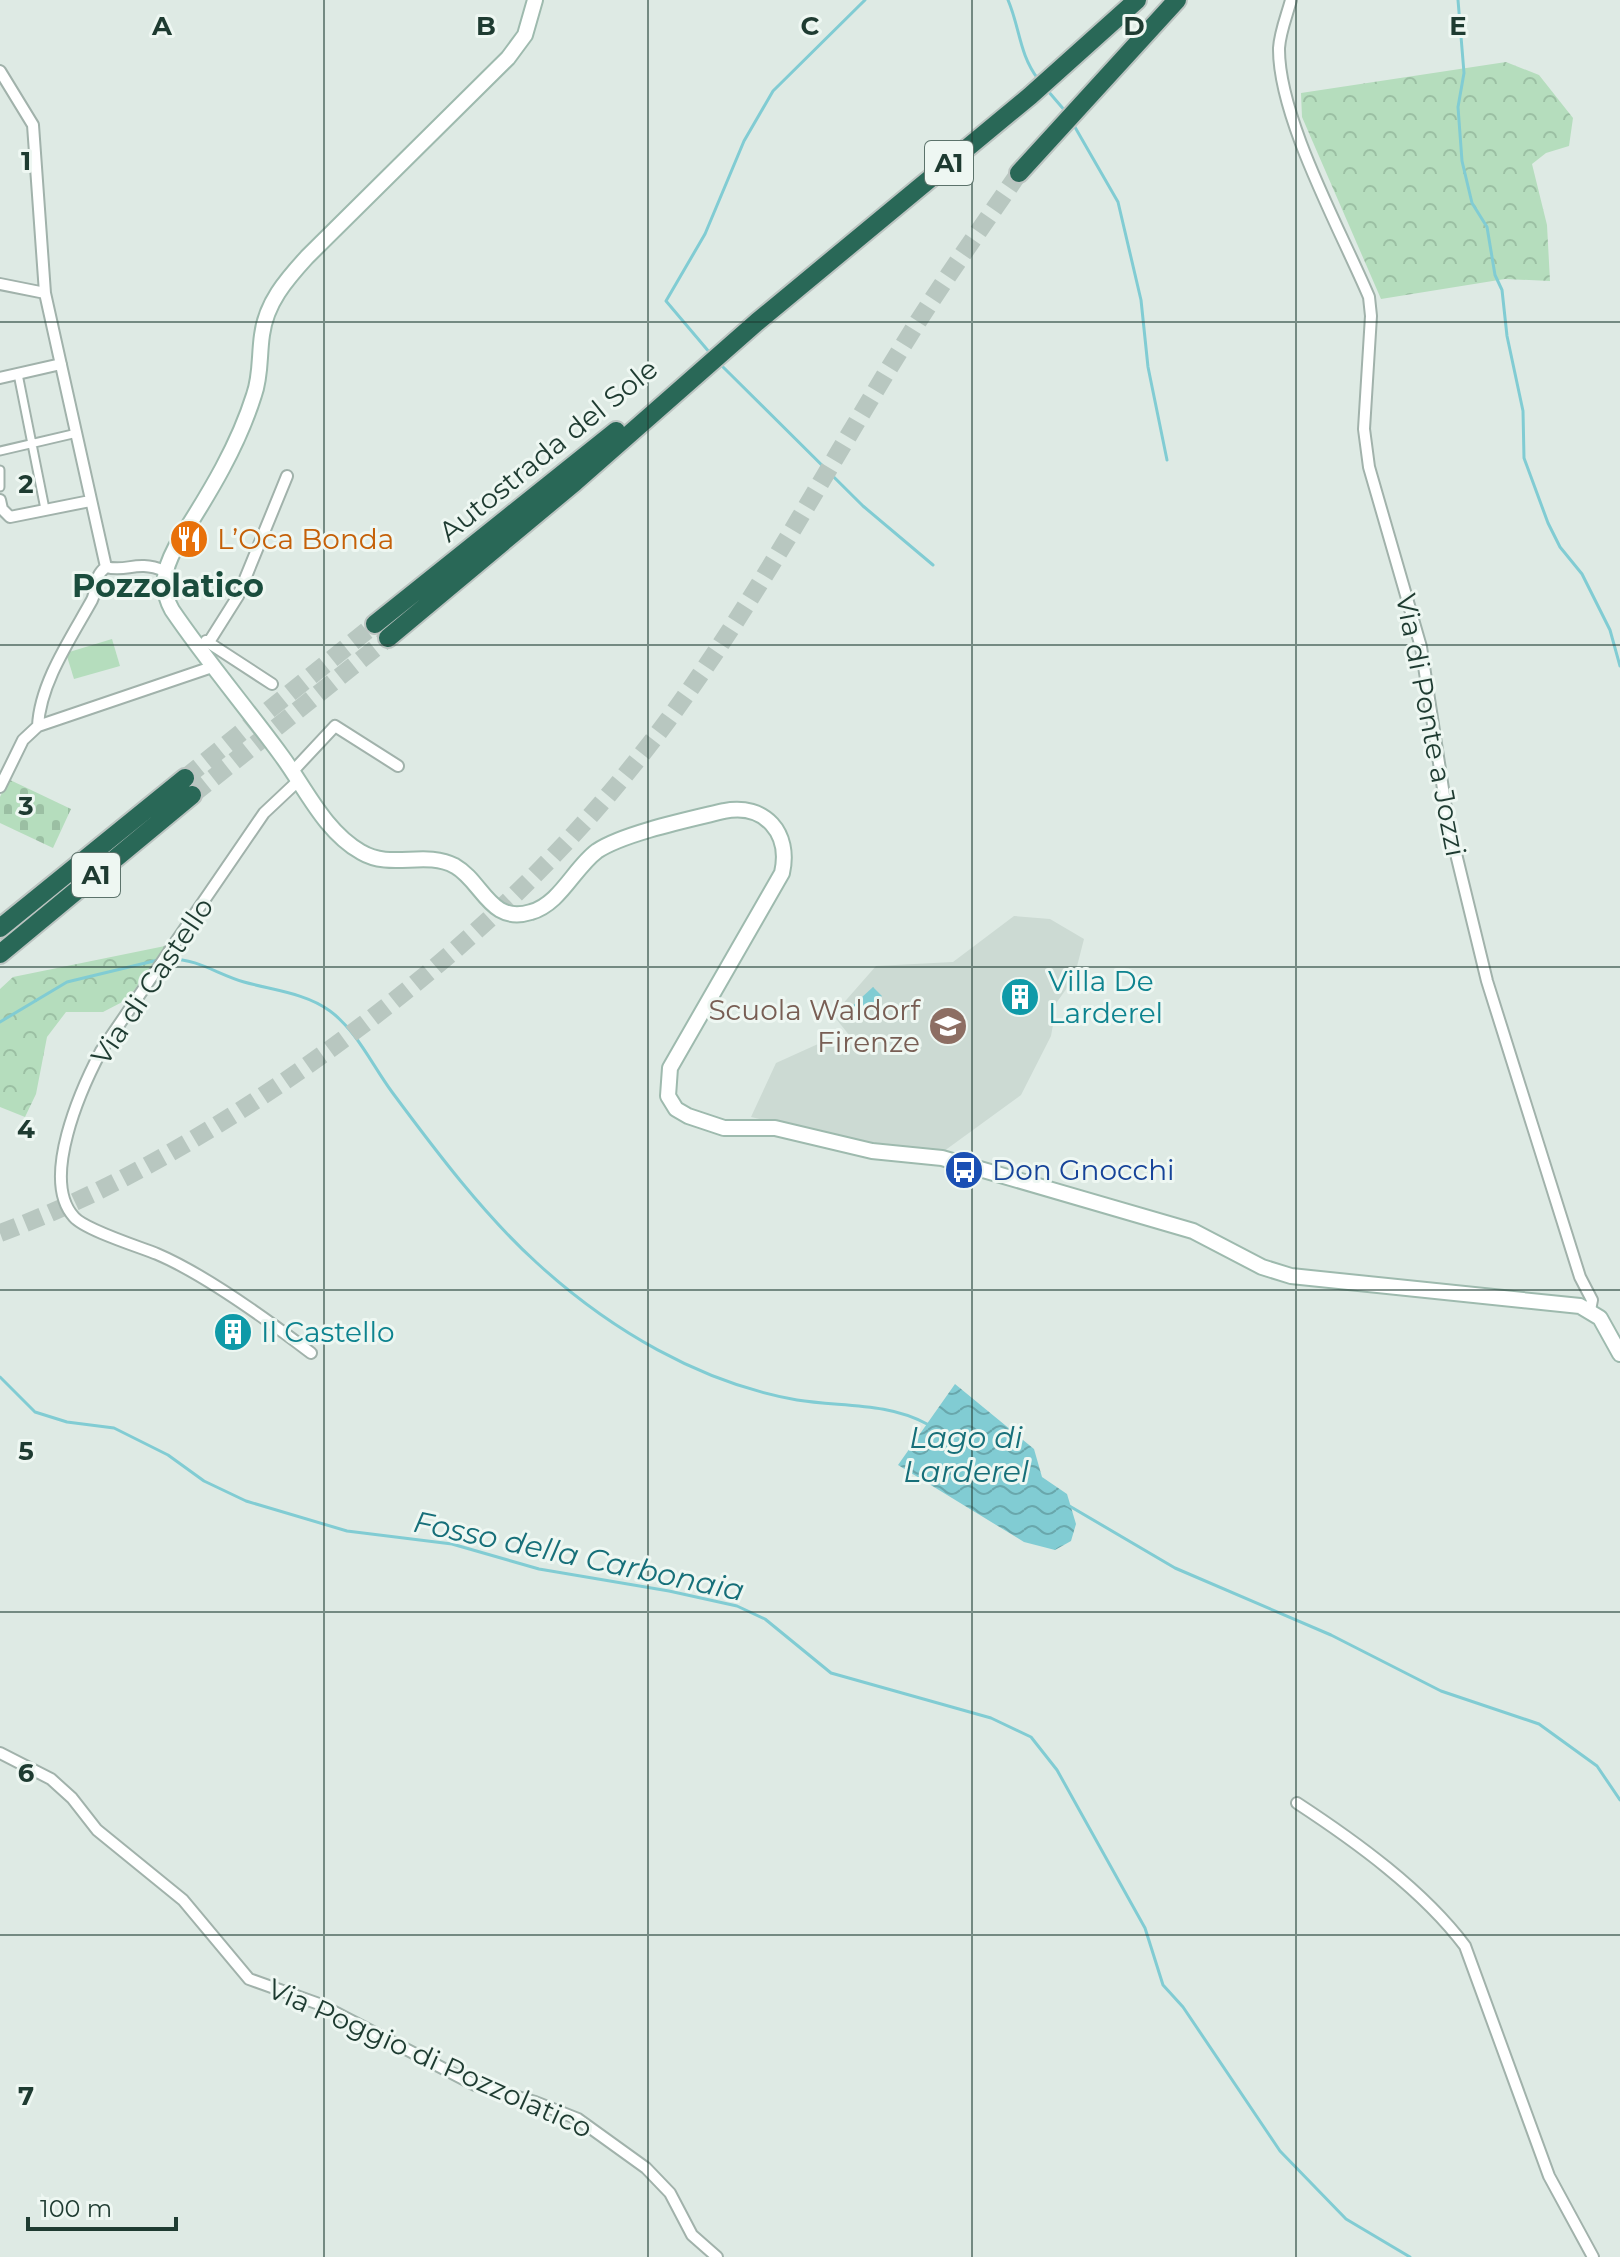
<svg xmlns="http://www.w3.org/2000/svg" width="1620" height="2257" font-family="Montserrat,sans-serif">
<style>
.built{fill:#ccdad3}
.forest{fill:url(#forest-crowns)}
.cemetery{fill:url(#cemetery-stones)}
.pitch{fill:#b5ddbd}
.water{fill:url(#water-waves)}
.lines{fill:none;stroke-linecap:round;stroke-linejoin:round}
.stream{stroke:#81ccd3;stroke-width:3}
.motorway-tunnel{stroke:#b8c7c0;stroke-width:18;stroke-dasharray:18 9;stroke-linecap:butt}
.pedestrian-casing{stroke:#a1b2ab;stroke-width:11}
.minor-casing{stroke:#a1b2ab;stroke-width:14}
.secondary-casing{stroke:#9ebaae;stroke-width:18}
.motorway-casing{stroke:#bcc4c1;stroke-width:22}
.pedestrian{stroke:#fff;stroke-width:7}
.minor{stroke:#fff;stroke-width:10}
.secondary{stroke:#fff;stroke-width:14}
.motorway{stroke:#296857;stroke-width:18}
.grid{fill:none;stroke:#1e3b31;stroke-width:2;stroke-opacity:0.55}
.labels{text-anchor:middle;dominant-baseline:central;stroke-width:6;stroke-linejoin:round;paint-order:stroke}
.shield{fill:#eef7f2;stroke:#5c736b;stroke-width:2}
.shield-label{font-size:26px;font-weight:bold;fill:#1e3b31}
.street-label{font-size:28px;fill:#1e3b31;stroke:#eef7f2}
.food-label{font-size:28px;fill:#c56008;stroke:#eef7f2;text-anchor:start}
.culture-label{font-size:28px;fill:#0d838f;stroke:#eef7f2;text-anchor:start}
.education-label{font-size:28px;fill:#785e54;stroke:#eef7f2;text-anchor:end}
.transit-label{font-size:28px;fill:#164399;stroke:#eef7f2;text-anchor:start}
.water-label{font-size:30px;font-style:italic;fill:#166f79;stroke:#eef7f2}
.quarter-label{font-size:32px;font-weight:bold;fill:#1a4d3d;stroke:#eef7f2}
.grid-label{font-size:26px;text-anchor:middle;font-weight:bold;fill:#1e3b31;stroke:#eef7f2;stroke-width:6;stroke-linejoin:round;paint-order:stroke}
</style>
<defs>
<pattern id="forest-crowns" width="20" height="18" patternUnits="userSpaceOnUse" patternTransform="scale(2)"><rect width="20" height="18" fill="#b5ddbd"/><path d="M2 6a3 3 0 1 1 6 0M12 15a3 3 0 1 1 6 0" fill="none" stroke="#9bbfa3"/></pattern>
<pattern id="cemetery-stones" width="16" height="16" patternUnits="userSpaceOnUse" patternTransform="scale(2)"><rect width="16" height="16" fill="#b5ddbd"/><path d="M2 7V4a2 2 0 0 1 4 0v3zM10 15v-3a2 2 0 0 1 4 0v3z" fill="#9bbfa3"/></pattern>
<pattern id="water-waves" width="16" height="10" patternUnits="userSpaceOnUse" patternTransform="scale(2)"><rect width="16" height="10" fill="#81ccd3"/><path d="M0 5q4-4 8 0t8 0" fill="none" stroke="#69a7ac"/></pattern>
</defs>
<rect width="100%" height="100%" fill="#deeae4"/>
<path class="built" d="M1014,916l36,3 34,20 -10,39 -17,24 -6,34 -30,59 -81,59 -46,-3 -143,-34 25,-54 42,-19 31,3 5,-6 -21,-26 43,-49 77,-4z"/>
<path class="forest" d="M1506,62l33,13 34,43 -4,28 -23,7 -14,11 15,61 3,56 -45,-2 -124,20 -79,-182 -1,-24z
M165,946l-37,53 -25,13h-37l-19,25 -11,57 -11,23 -25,-10v-118l13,-12z"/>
<path class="cemetery" d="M8,779l63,30 -18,39 -53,-25v-26z"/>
<path class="pitch" d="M112,639l8,27 -46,13 -8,-26z"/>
<path class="water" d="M873,987l9,9 -25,24 -9,-10z
M955,1384l79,65 8,28 25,17 9,30 -5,17 -16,9 -31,-8 -126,-77z"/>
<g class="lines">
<path class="stream" d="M1008,0c12,28 11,54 30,79
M1458,0l6,73 -6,34 4,54 10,42 15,24 8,48 7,15 5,46 16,75 1,47 24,65 12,24 22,27 28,56 10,36
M1048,91l18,21
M1072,122l46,80 23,98 7,67 19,93
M710,353l-44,-52 39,-67 39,-93 29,-50 92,-91
M721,365l142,141 70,59
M170,959c28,0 47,15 74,23 28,8 62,11 86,29 27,20 42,54 62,81 43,58 92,123 145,171 72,66 163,120 260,137 44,7 90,2 130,24
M0,1022l67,-40 91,-22
M0,1377l35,35 32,10 47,6 54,27 36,26 42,20 101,30 105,13 87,25 130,22 68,15 28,13 66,54 160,45 40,19 26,33 88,158 18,57 20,22 97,144 66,68 64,38
M1066,1504l109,64 156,67 110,56 98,33 58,42 23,34"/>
<path class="motorway-tunnel" d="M185,778l190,-154
M192,795l196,-157
M0,1233c100,-37 191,-89 279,-148 150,-102 281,-219 389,-365 90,-122 161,-256 241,-384 34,-55 73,-109 110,-163"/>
<defs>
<path id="pedestrian" d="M18,374l27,135
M0,451l77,-18
M0,470v17"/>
<path id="minor" d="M1291,0c-4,15 -11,32 -12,48 -1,69 62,183 90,249l2,19 -7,113 5,38 52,180 27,174 39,160 93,296 12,23 -2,10
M0,71l33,54 12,168 61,274
M0,284l45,9
M0,378l61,-14
M0,500l2,9 8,8 80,-16
M106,567c22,6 29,-8 59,4
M206,641l66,43
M209,642l29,-46 49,-120
M38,726c2,-43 33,-88 54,-126 6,-13 1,-23 14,-33
M292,772l43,-46 63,40
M298,781l-34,32 -163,238c-20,38 -61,129 -27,166 11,13 66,30 83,37 47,20 112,67 154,99
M0,787l23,-47 15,-14 174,-59
M0,1753l51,26 21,19 25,32 86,70 66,79 70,25 156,81 60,17 43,17 68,49 24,25 22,42 25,22
M1297,1803c58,38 126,87 168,143l84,230 44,81"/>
<path id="secondary" d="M535,0l-10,35 -17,23 -201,199c-21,23 -41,46 -45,78 -3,20 -1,41 -8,60 -16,51 -44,97 -72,141 -15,25 -25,47 -10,74 34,50 73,96 109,145 24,32 43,76 80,97 30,18 64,-2 94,14 28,16 35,59 76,46 29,-8 43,-44 66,-61 27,-18 94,-32 127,-40 41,-8 67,22 58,62l-112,195 -2,28 8,13 12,7 36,12h51l97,23 70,7 251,73 69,36 29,9 289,30 20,12 20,36"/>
<path id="motorway" d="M1019,173l158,-173
M375,624l241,-193
M388,638l187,-156 182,-160 273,-226 107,-96
M0,928l185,-150
M0,954l192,-159"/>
</defs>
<use href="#pedestrian" class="pedestrian-casing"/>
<use href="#minor" class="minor-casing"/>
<use href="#secondary" class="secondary-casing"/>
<use href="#motorway" class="motorway-casing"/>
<use href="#pedestrian" class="pedestrian"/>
<use href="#minor" class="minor"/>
<use href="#secondary" class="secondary"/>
<use href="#motorway" class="motorway"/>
</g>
<path class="grid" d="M324,0v2257M648,0v2257M972,0v2257M1296,0v2257M0,322h1620M0,645h1620M0,967h1620M0,1290h1620M0,1612h1620M0,1935h1620"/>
<defs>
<symbol id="restaurant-disc" viewBox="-11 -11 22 22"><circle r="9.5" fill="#e8710a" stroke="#eef7f2"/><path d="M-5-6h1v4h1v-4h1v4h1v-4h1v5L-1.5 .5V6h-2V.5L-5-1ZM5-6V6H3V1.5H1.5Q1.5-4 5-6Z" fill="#fff"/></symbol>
<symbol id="building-disc" viewBox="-11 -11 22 22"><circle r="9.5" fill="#0f9aa8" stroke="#eef7f2"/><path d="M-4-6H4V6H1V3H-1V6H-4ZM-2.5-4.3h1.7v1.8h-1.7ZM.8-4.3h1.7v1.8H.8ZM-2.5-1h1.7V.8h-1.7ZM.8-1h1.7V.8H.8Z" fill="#fff"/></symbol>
<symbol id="school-disc" viewBox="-11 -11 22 22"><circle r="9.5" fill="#8d6e63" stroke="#eef7f2"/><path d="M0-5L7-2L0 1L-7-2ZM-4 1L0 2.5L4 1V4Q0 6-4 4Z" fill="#fff"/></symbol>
<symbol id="bus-disc" viewBox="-11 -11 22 22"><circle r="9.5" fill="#1a4fb4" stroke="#eef7f2"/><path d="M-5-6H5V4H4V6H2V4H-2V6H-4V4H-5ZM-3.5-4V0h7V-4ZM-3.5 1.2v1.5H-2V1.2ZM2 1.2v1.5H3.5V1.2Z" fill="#fff"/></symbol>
</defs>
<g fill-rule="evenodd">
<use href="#restaurant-disc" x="167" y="517" width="44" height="44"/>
<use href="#building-disc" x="998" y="975" width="44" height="44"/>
<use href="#school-disc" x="926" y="1004" width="44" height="44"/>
<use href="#bus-disc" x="942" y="1148" width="44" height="44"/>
<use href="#building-disc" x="211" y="1310" width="44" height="44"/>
</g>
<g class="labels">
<g class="shield">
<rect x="925" y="141" width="48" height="44" rx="6"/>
<rect x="72" y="853" width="48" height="44" rx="6"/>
</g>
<g class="shield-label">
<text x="949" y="163">A1</text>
<text x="96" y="875">A1</text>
</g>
<g class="street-label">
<text transform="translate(548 450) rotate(-39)">Autostrada del Sole</text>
<text transform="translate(1431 725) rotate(79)">Via di Ponte a Jozzi</text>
<text transform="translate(152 981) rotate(-56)">Via di Castello</text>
<text transform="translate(430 2058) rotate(24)">Via Poggio di Pozzolatico</text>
</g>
<g class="food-label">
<text x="217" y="539">L’Oca Bonda</text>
</g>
<g class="culture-label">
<text x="1048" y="981">Villa De<tspan x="1048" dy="32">Larderel</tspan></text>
<text x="261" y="1332">Il Castello</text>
</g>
<g class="education-label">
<text x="920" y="1010">Scuola Waldorf<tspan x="920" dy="32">Firenze</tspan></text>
</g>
<g class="transit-label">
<text x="992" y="1170">Don Gnocchi</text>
</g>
<g class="water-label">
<text x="966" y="1437">Lago di<tspan x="966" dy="34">Larderel</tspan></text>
<text transform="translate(579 1556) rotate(12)">Fosso della Carbonaia</text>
</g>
<g class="quarter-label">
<text x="168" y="585">Pozzolatico</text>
</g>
</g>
<g class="grid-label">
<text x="162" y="35">A</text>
<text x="486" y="35">B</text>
<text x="810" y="35">C</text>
<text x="1134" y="35">D</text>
<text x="1458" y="35">E</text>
<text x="26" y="170">1</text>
<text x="26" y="493">2</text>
<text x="26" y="815">3</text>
<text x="26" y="1138">4</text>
<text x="26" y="1460">5</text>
<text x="26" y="1782">6</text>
<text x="26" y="2105">7</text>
</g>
<path d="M28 2217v12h148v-12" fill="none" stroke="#1e3b31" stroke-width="4"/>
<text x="40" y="2217" font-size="24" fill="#1e3b31" stroke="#eef7f2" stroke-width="6" paint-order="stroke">100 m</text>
</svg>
